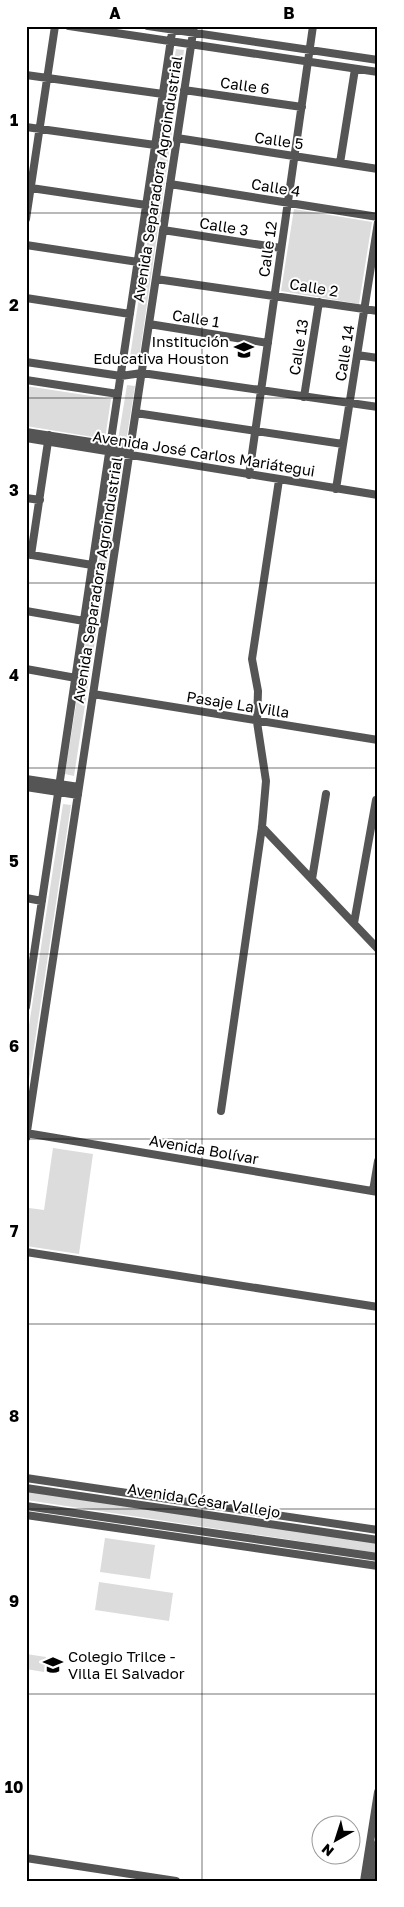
<svg xmlns="http://www.w3.org/2000/svg" width="404" height="1907" font-family="'Golos Text',sans-serif">
<style>
.green{fill:#dcdcdc}
.lines{fill:none;stroke-linecap:round;stroke-linejoin:round}
.minor{stroke:#555;stroke-width:8}
.grid{fill:none;stroke:#000;stroke-width:1;stroke-opacity:0.55}
.labels{text-anchor:middle;dominant-baseline:central;stroke-width:4;stroke-linejoin:round;paint-order:stroke}
.street-label{font-size:15px;fill:#000;stroke:#fff}
.poi-label{font-size:15px;fill:#000;stroke:#fff;text-anchor:end}
.neatline{fill:none;stroke:#000;stroke-width:2}
.grid-label{font-size:16px;text-anchor:middle;font-weight:bold;fill:#000}
</style>
<rect width="100%" height="100%" fill="#fff"/>
<path class="green" d="M176,49l8,1 -46,316 -9,-2z
M294,209l78,13 -13,82 -78,-13z
M127,385l8,1 -9,56 -8,-2z
M26,386l85,13 -6,40 -79,-13z
M115,459l8,1 -49,316 -9,-2z
M63,804l8,1 -45,295v-55z
M53,1148l40,6 -14,100 -53,-8v-18l3,-20 15,2z
M26,1490l352,53v10l-352,-53z
M105,1538l50,7 -5,34 -50,-7z
M99,1582l74,11 -4,28 -74,-11z
M26,1654l20,3 -2,15 -18,-3z"/>
<g class="lines">
<path class="minor" d="M69,26l309,46
M148,26l230,34
M26,75l137,19
M184,90l118,17
M26,127l129,18
M177,138l201,31
M340,163l15,-94
M170,184l208,33
M31,188l115,17
M26,219l29,-193
M163,230l118,18
M26,245l112,17
M156,279l222,32
M26,298l104,16
M149,324l119,19
M357,355l21,3
M26,362l95,14 21,-3 236,34
M26,380l92,14
M304,397l15,-95
M136,413l207,31
M26,432l104,16
M26,438l352,57
M249,475l64,-449
M336,489l42,-267
M26,498l14,2
M26,554l66,11
M31,555l18,-120
M26,611l58,10
M26,669l50,9
M93,694l285,46
M26,779l53,8
M26,787l52,8
M262,827l116,122
M312,879l14,-85
M26,898l16,3
M354,923l22,-123
M26,1007l147,-981
M221,1111l41,-284 4,-46 -9,-59 1,-31 -6,-32 27,-179
M26,1133l352,59
M26,1138l168,-1112
M373,1191l5,-30
M26,1252l352,55
M26,1478l352,52
M26,1488l352,52
M26,1506l352,51
M26,1515l352,51
M26,1858l150,23
M364,1881l14,-89
M372,1881l6,-38"/>
</g>
<path class="grid" d="M202,26v1855M26,213h352M26,398h352M26,583h352M26,768h352M26,954h352M26,1139h352M26,1324h352M26,1509h352M26,1694h352"/>
<defs>
<symbol id="school-bare" viewBox="-9 -9 18 18"><path d="M0-5L7-2L0 1L-7-2ZM-4 1L0 2.5L4 1V4Q0 6-4 4Z" fill="#000" stroke="#fff" stroke-width="2.5" paint-order="stroke"/></symbol>
</defs>
<g fill-rule="evenodd">
<use href="#school-bare" x="230" y="336" width="28" height="28"/>
<use href="#school-bare" x="39" y="1651" width="28" height="28"/>
</g>
<g class="labels">
<g class="street-label">
<text transform="translate(245 85) rotate(8)">Calle 6</text>
<text transform="translate(279 140) rotate(8)">Calle 5</text>
<text transform="translate(157 179) rotate(-81)">Avenida Separadora Agroindustrial</text>
<text transform="translate(276 187) rotate(9)">Calle 4</text>
<text transform="translate(224 226) rotate(9)">Calle 3</text>
<text transform="translate(267 249) rotate(-82)">Calle 12</text>
<text transform="translate(314 287) rotate(9)">Calle 2</text>
<text transform="translate(196 318) rotate(9)">Calle 1</text>
<text transform="translate(298 347) rotate(-81)">Calle 13</text>
<text transform="translate(344 353) rotate(-81)">Calle 14</text>
<text transform="translate(204 453) rotate(9)">Avenida José Carlos Mariátegui</text>
<text transform="translate(97 580) rotate(-81)">Avenida Separadora Agroindustrial</text>
<text transform="translate(238 704) rotate(9)">Pasaje La Villa</text>
<text transform="translate(204 1149) rotate(10)">Avenida Bolívar</text>
<text transform="translate(204 1500) rotate(9)">Avenida César Vallejo</text>
</g>
<g class="poi-label">
<text x="229" y="341">Institución<tspan x="229" dy="17">Educativa Houston</tspan></text>
<text x="68" y="1656" text-anchor="start">Colegio Trilce -<tspan x="68" dy="17">Villa El Salvador</tspan></text>
</g>
</g>
<rect width="404" height="1907" fill="none" stroke="#ffffff" stroke-width="55"/>
<g transform="translate(336 1840) rotate(219)"><circle r="24" fill="#ffffff" stroke="#999999"/>
<path d="M0-4L9 19L0 12L-9 19Z" fill="#000000"/>
<text y="-8" font-size="14" font-weight="bold" text-anchor="middle" fill="#000000">N</text>
</g>
<rect x="28" y="28" width="348" height="1852" class="neatline"/>
<g class="grid-label">
<text x="115" y="19">A</text>
<text x="289" y="19">B</text>
<text x="14" y="126">1</text>
<text x="14" y="311">2</text>
<text x="14" y="496">3</text>
<text x="14" y="681">4</text>
<text x="14" y="867">5</text>
<text x="14" y="1052">6</text>
<text x="14" y="1237">7</text>
<text x="14" y="1422">8</text>
<text x="14" y="1607">9</text>
<text x="14" y="1793">10</text>
</g>
</svg>
